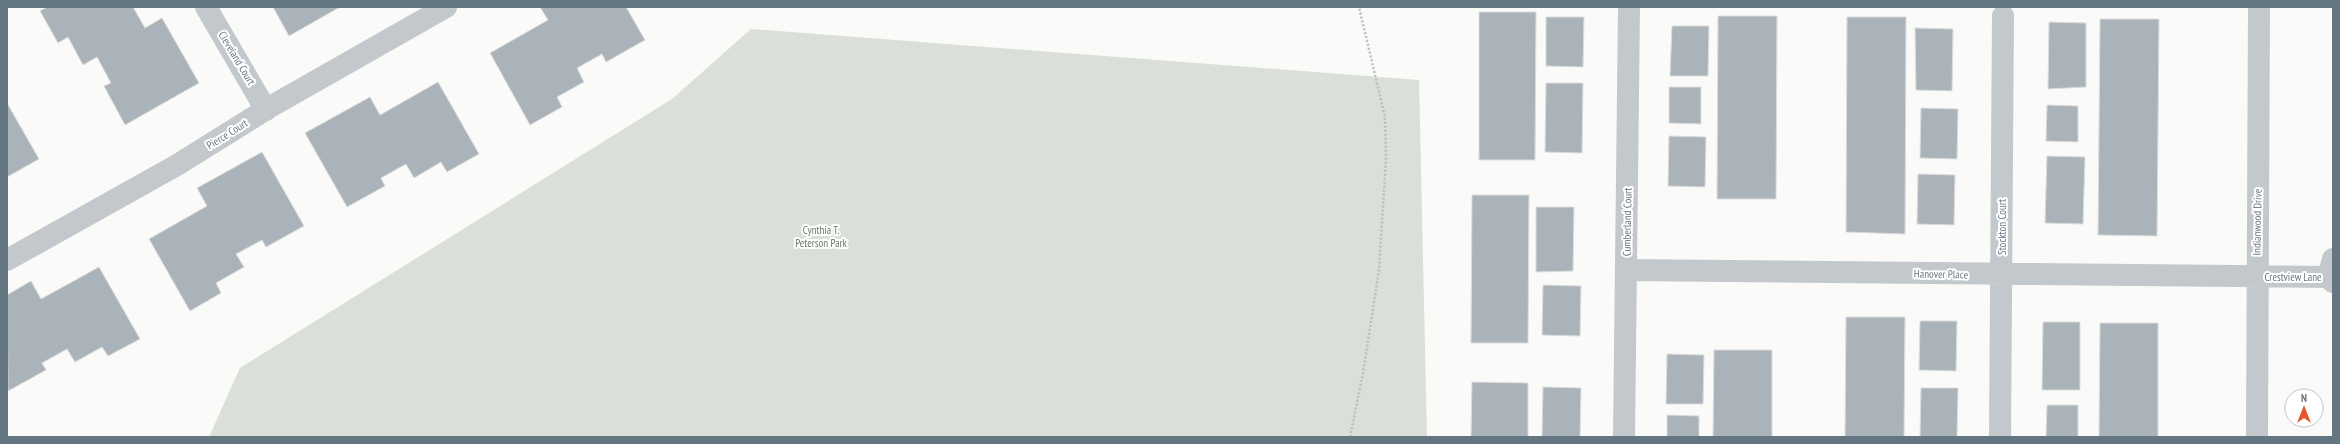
<svg xmlns="http://www.w3.org/2000/svg" width="2340" height="444" font-family="'PT Sans Narrow',sans-serif">
<style>
.green{fill:#dadfd7}
.building{fill:#aab3b9;stroke:#dcdcda}
.lines{fill:none;stroke-linecap:round;stroke-linejoin:round}
.path{stroke:#bbbfc2;stroke-width:2.5;stroke-dasharray:2 2;stroke-linecap:butt}
.minor{stroke:#c3c8cc;stroke-width:22}
.labels{text-anchor:middle;dominant-baseline:central;stroke-width:4;stroke-linejoin:round;paint-order:stroke}
.street-label{font-size:11px;fill:#657683;stroke:#fff}
.park-label{font-size:11px;fill:#687a64;stroke:#fff}
</style>
<rect width="100%" height="100%" fill="#fafaf8"/>
<path class="green" d="M751,29l668,51 8,357h-1218l31,-69 432,-269z"/>
<path class="building" d="M47,7h86l12,21 17,-10 37,65 -74,42 -21,-39 7,-3 -14,-26 -14,8 -15,-28 -10,6 -18,-32z
M273,7h67l-51,29z
M540,7h86l19,33 -39,22 -4,-8 -25,14 7,14 -27,15 5,10 -32,18 -40,-72 58,-33z
M1479,12h57l-1,148h-56z
M1718,16h59l-1,183h-59z
M1546,17h38l-1,50 -37,-1z
M1847,17h59l-1,217 -59,-2z
M2100,19h59l-2,217 -59,-1z
M2049,22l37,1v64l-38,2z
M1672,26h37l-1,50h-38z
M1915,28l38,1 -1,62 -36,-1z
M438,82l41,72 -32,18 -6,-10 -27,16 -8,-14 -25,14 4,8 -38,21 -42,-74 65,-36 10,18z
M1546,83h37l-1,70 -37,-1z
M1669,87h32v37l-32,-1z
M7,103l32,56 -32,18z
M2047,105l31,1v36l-32,-1z
M1921,108l37,1 -1,50 -37,-1z
M1669,136l37,1 -1,50 -37,-1z
M262,152l42,74 -38,21 -4,-7 -26,14 8,13 -28,16 5,10 -31,18 -41,-72 58,-33 -10,-18z
M2047,156l38,1 -2,67 -38,-1z
M1918,174l37,1 -1,50 -37,-1z
M1472,195h57l-1,148h-57z
M1536,207h38l-1,64 -37,1z
M99,267l41,72 -32,17 -6,-9 -27,15 -8,-13 -25,14 4,7 -38,21 -1,-96 24,-14 10,18z
M1543,285l38,1 -1,50 -38,-1z
M1846,317h59l-1,120h-59z
M1920,321h37l-1,50 -37,-1z
M2043,322h37v68h-38z
M2100,323h58v114h-59z
M1714,350h58v87h-59z
M1667,354l37,1 -1,49h-37z
M1472,382l56,1v54h-57z
M1543,387l38,1 -1,49h-38z
M1921,388h37l-1,49h-37z
M2047,405h31v32h-32z
M1667,415l32,1v21h-32z"/>
<g class="lines">
<path class="path" d="M1350,437l13,-64 16,-103 7,-112 -1,-41 -26,-110"/>
<path class="minor" d="M206,7l60,103
M7,260l170,-95 93,-58 176,-100
M1626,270l702,7 5,5
M2328,277l5,-18
M1624,437l5,-430
M2000,437l3,-421
M2257,437l2,-430"/>
</g>
<g class="labels">
<g class="street-label">
<text transform="translate(237 58) rotate(59)">Cleveland Court</text>
<text transform="translate(227 134) rotate(-32)">Pierce Court</text>
<text transform="translate(1627 222) rotate(-89)">Cumberland Court</text>
<text transform="translate(2257 222) rotate(-89)">Indianwood Drive</text>
<text transform="translate(2002 227) rotate(-90)">Stockton Court</text>
<text transform="translate(1941 274) rotate(1)">Hanover Place</text>
<text x="2293" y="277">Crestview Lane</text>
</g>
<g class="park-label">
<text x="821" y="230">Cynthia T.<tspan x="821" dy="13">Peterson Park</tspan></text>
</g>
</g>
<rect width="2340" height="444" fill="none" stroke="#657683" stroke-width="16"/>
<g transform="translate(2304 408)"><circle r="19" fill="#ffffff" stroke="#c1c8cd"/>
<path d="M0-3L7 15L0 10L-7 15Z" fill="#e4572e"/>
<text y="-6" font-size="11" font-weight="bold" text-anchor="middle" fill="#657683">N</text>
</g>
</svg>
